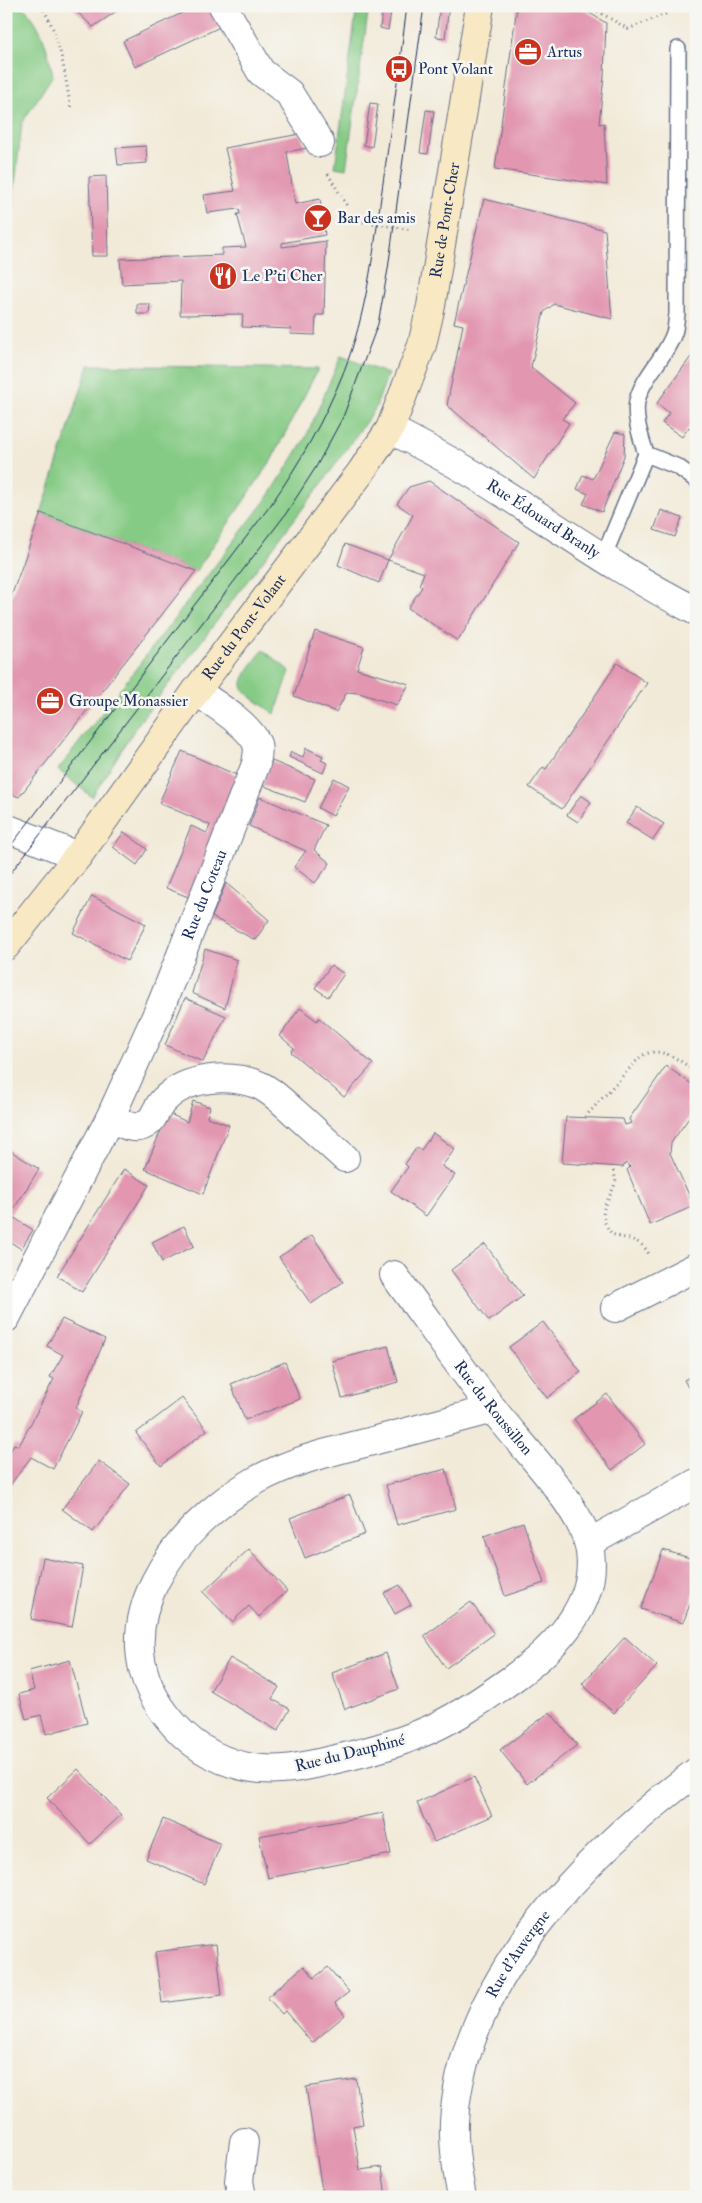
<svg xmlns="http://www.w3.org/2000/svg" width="702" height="2203" font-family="'IM FELL Double Pica',serif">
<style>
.green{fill:#86cb85;stroke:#507d72}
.building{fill:#e296b0}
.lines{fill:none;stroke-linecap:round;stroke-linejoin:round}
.service-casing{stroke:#667089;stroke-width:18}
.minor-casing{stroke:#667089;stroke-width:30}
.tertiary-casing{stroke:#667089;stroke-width:30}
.secondary-casing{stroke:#667089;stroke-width:30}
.path{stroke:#667089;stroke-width:3;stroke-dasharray:1 4;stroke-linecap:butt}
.service{stroke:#fff;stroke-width:15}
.minor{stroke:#fff;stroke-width:28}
.tertiary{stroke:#fff;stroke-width:28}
.secondary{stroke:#f8e8c3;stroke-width:28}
.tram{stroke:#1b2f5e;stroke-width:1}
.labels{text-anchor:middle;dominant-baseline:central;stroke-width:5;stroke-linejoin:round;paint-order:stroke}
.poi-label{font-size:16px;fill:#1b2f5e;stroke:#f6f6f2;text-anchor:start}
.street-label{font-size:16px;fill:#1b2f5e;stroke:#f6f6f2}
</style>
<rect width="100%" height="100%" fill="#f6f6f2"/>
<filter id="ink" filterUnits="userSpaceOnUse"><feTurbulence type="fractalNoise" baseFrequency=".02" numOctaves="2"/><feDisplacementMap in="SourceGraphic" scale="10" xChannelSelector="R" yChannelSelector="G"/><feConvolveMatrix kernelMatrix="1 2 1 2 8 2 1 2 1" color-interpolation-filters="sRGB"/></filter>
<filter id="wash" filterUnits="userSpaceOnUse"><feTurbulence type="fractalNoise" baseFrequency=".0096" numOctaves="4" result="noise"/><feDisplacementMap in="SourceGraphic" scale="20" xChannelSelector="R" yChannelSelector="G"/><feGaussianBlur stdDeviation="1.12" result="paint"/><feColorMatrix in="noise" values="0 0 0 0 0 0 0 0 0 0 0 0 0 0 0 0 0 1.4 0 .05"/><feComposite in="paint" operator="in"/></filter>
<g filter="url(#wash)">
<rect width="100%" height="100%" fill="#f2ead8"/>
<path class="green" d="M6,6h16c21,19 25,43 31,69l-31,48 -16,141z
M357,6h12l-23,163 -11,-2z
M341,356l47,18 -13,35 -52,73 -185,242 -46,73 -34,-27 213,-277 35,-56z
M89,365l229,4 -47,92 -75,110 -155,-58z
M263,650l27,21 -15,43c-39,-28 -44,-23 -12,-64z"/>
<g id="blocks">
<path class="building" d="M75,6h49l-31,21 -20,-19z
M197,6h9l14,21 -85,40 -12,-26z
M383,6h9l-4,24 -8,-2z
M440,6h9l-4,32 -9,-1z
M517,6h61l28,17 -2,53 -5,48 5,-1 3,62 -112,-16z
M370,103l8,1 -6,43 -8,-2z
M426,110l8,1 -6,43 -8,-1z
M300,134l7,14 -20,4 8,52 25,-5 5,36 -43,8v4l44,-6 -2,74h-8l-1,20 -25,-1 1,-5 -49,-2 1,-13 -63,1 1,-34 -59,3 -2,-25 102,-4v-7l24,-1 -9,-33h3l-1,-5 -32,4 -3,-18 31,-4 -10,-43z
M146,146l1,17 -29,2 -2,-17z
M106,176l2,80h-16l-3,-79z
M484,199l121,31 7,89 -58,-15 -10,8 -13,55 44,36 -13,16 7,4 -35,56 -87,-74 16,-80 -9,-2z
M137,304h13l-1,10h-12z
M696,350v82l-7,-5 -7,10 -20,-14 7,-10 -12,-10z
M615,432l10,2 -1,22 -22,56 -19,-8 5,-10 -11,-5 6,-14 10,4z
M429,481l90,61 -61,99 -50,-33 14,-21 -3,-2 5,-12 -36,-13 25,-45 -16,-11 12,-17z
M661,510l21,8 -7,19 -21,-7z
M41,513l155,58 -177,226 -13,-5v-181z
M345,544l43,16 -9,23 -41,-18z
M315,631l49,16 -7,22 52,15 -12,21 -38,-12 -12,-1 -11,20 -42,-16z
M617,663l30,20 -85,126 -33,-22 14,-20 3,2z
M306,748l17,8 -2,4 6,3 -4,10 -34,-16 2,-5 12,5z
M182,751l59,26 -48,122 -27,-11 25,-62 16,7 3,-8 -51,-22z
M272,761l43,18 -10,23 -43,-17z
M334,778l15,8 -16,30 -15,-8z
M581,795l10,7 -13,20 -11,-7z
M260,797l66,28 -12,25 16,13 -15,20 -21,-16 12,-16 -57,-25z
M637,807l27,17 -11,16 -27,-17z
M124,832l23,17 -10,16 -24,-18z
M226,883l43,37 -14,20 -43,-23z
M92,896l54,28 -19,37 -54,-28z
M205,949l32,11 -12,48 -33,-15z
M331,965l13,9 -16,23 -13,-9z
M185,998l41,18 -23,46 -38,-17z
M300,1008l17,13 2,-3 54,46 -29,33 -53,-45 3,-4 -14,-12z
M666,1066l30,21v21l-25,35 -1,10 24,53 -44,19 -23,-55 3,-3 -4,-4 -3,4 -61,-4 4,-46 57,2 2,6 6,-2 -2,-4z
M193,1101l17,6 -3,10 22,8 -26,69 -58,-25 23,-56 19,9z
M433,1133l22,16 -13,17 13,9 -29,41 -35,-25 17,-24 -3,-3 12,-17 4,3z
M6,1148l33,21 -29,46 23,15 -12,19 -15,-10z
M124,1169l25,16 -67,107 -25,-16z
M184,1226l10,20 -32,16 -10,-20z
M312,1235l31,47 -32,22 -32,-47z
M485,1244l38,52 -34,25 -38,-51z
M62,1319l43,20 -29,69 6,4 -29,57 -22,-12 -25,34v-31l8,-16 5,2 35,-67 -4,-2 13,-22 -16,-9z
M543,1322l38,50 -34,26 -38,-51z
M388,1346l10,36 -56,16 -10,-37z
M285,1362l15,37 -55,21 -14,-36z
M696,1374v28l-12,-22z
M607,1394l38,50 -33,26 -38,-51z
M182,1398l25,32 -46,36 -25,-33z
M99,1461l31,23 -37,48 -31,-23z
M446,1469l10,40 -59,16 -11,-40z
M350,1495l15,39 -60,24 -15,-40z
M523,1522l21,61 -39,13 -21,-60z
M249,1549l38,42 -28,26 -10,-11 -17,16 -29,-30z
M663,1550l33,10v28l-13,35 -42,-14z
M43,1558l40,8 -11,61 -41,-8z
M400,1585l11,20 -16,9 -11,-21z
M471,1602l23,32 -48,34 -22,-32z
M625,1637l32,29 -43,47 -32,-29z
M386,1653l13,36 -54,20 -13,-36z
M230,1658l49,29 -7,12 18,10 -12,22 -68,-40z
M70,1660l17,63 -41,11 -5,-19 -15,4 -7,-25 15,-4 -5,-19z
M550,1712l27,33 -50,39 -27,-34z
M78,1769l43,46 -31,29 -43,-46z
M474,1777l18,39 -58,26 -17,-39z
M383,1813l8,41 -123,24 -9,-42z
M163,1819l58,25 -17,40 -58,-25z
M216,1944l6,51 -60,8 -7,-51z
M304,1966l10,12 14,-11 21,25 -14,11 10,12 -33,28 -27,-32 -3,3 -15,-17z
M356,2079l7,45 -10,2 7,44 22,-3 4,30h-63l-17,-110z
M6,2174h5l-4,23h-1z"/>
</g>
</g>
<g filter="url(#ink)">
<use href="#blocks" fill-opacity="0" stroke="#667089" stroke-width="1"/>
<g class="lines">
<defs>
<path id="service" d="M678,49l-1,265c-1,6 -1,13 -3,19 -8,24 -31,43 -37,68 -3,18 4,36 9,53l32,13 18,13
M603,558l43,-104"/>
<g id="minor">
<path d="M223,6l38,66 28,21 31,50"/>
<path d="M110,1118c12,5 24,14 36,6 8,-4 11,-18 18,-24 23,-24 67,-27 97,-14 12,6 23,17 33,26 17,15 34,31 51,46"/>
<path id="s1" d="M394,1275c34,46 66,93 102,138 26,33 85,94 93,133 12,57 -34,102 -77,133 -31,22 -63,44 -98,57 -27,11 -55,18 -82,24 -29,7 -56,13 -85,7 -34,-7 -60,-24 -81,-52 -68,-88 9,-189 89,-234 36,-20 74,-29 114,-39 41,-11 83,-22 124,-33"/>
<path d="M615,1308l81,-41"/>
<path id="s2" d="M6,1318l104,-200 52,-115 94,-239c1,-7 3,-13 1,-20 -7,-19 -44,-41 -61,-53"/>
<path d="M589,1543l107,-60"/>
<path d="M242,2197l-3,-16 5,-39"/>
<path id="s3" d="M462,2197c-5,-25 -9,-50 -8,-75 8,-142 134,-270 242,-350"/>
</g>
<g id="tertiary">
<path id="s4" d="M390,429c29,15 58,30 86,47 73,45 143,96 220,135"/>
<path d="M6,828l72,28"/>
</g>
<g id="secondary">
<path id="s5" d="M6,946l72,-90 118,-165 165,-219 29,-43 32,-84 9,-39 49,-300"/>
</g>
</defs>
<use href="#service" class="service-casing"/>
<use href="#minor" class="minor-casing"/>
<use href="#tertiary" class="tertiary-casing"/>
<use href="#secondary" class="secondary-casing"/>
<path class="path" d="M41,6c20,29 24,70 30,104
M589,6l39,23 40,-16 -1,-7
M586,11l3,-5
M328,174l19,32
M358,221l54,9
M696,1040v22
M585,1117l56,-61c21,-11 38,4 55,16
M612,1166l4,14c-6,23 -23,30 -4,54 18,7 28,3 38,22"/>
<use href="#service" class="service"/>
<use href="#minor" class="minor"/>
<use href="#tertiary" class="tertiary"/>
<use href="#secondary" class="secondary"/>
<path class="tram" d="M6,852l264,-346c30,-44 54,-85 74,-135 22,-56 29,-115 37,-174 9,-63 18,-127 26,-191
M6,879l279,-364 31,-48 27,-50 35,-93 10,-55 36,-263"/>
</g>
</g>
<defs>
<symbol id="office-disc" viewBox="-11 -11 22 22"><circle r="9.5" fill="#c8321e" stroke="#f6f6f2"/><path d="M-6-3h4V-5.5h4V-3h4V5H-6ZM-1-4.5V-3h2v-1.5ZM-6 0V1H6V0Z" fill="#fff"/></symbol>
<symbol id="bus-disc" viewBox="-11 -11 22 22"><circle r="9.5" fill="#c8321e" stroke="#f6f6f2"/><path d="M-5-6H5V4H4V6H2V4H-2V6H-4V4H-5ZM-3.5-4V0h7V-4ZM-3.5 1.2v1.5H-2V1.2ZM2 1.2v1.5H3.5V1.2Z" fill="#fff"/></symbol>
<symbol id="bar-disc" viewBox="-11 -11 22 22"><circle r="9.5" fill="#c8321e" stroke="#f6f6f2"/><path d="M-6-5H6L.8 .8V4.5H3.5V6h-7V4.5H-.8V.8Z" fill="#fff"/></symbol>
<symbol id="restaurant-disc" viewBox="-11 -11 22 22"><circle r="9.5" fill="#c8321e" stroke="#f6f6f2"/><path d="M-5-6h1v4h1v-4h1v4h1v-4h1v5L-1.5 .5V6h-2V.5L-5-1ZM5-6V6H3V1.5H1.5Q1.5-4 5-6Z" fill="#fff"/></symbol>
</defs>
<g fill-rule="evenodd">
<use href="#office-disc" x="512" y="36" width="32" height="32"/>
<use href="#bus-disc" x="383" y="53" width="32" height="32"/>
<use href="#bar-disc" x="302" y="202" width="32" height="32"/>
<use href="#restaurant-disc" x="207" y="260" width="32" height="32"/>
<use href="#office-disc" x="34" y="685" width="32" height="32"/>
</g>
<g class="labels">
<g class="poi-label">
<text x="547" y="52">Artus</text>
<text x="418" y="69">Pont Volant</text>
<text x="337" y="218">Bar des amis</text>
<text x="242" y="276">Le P'ti Cher</text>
<text x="69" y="701">Groupe Monassier</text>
</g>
<g class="street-label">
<text stroke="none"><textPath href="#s5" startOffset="861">Rue de Pont-Cher</textPath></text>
<text stroke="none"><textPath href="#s4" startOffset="178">Rue Édouard Branly</textPath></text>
<text stroke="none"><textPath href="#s5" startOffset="398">Rue du Pont-Volant</textPath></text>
<text stroke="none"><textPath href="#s2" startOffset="468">Rue du Coteau</textPath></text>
<text stroke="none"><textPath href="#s1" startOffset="166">Rue du Roussillon</textPath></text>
<text transform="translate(350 1753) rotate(-14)">Rue du Dauphiné</text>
<text stroke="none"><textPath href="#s3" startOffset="258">Rue d'Auvergne</textPath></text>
</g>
</g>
<rect width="702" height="2203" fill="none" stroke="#f6f6f2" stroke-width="25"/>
</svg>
